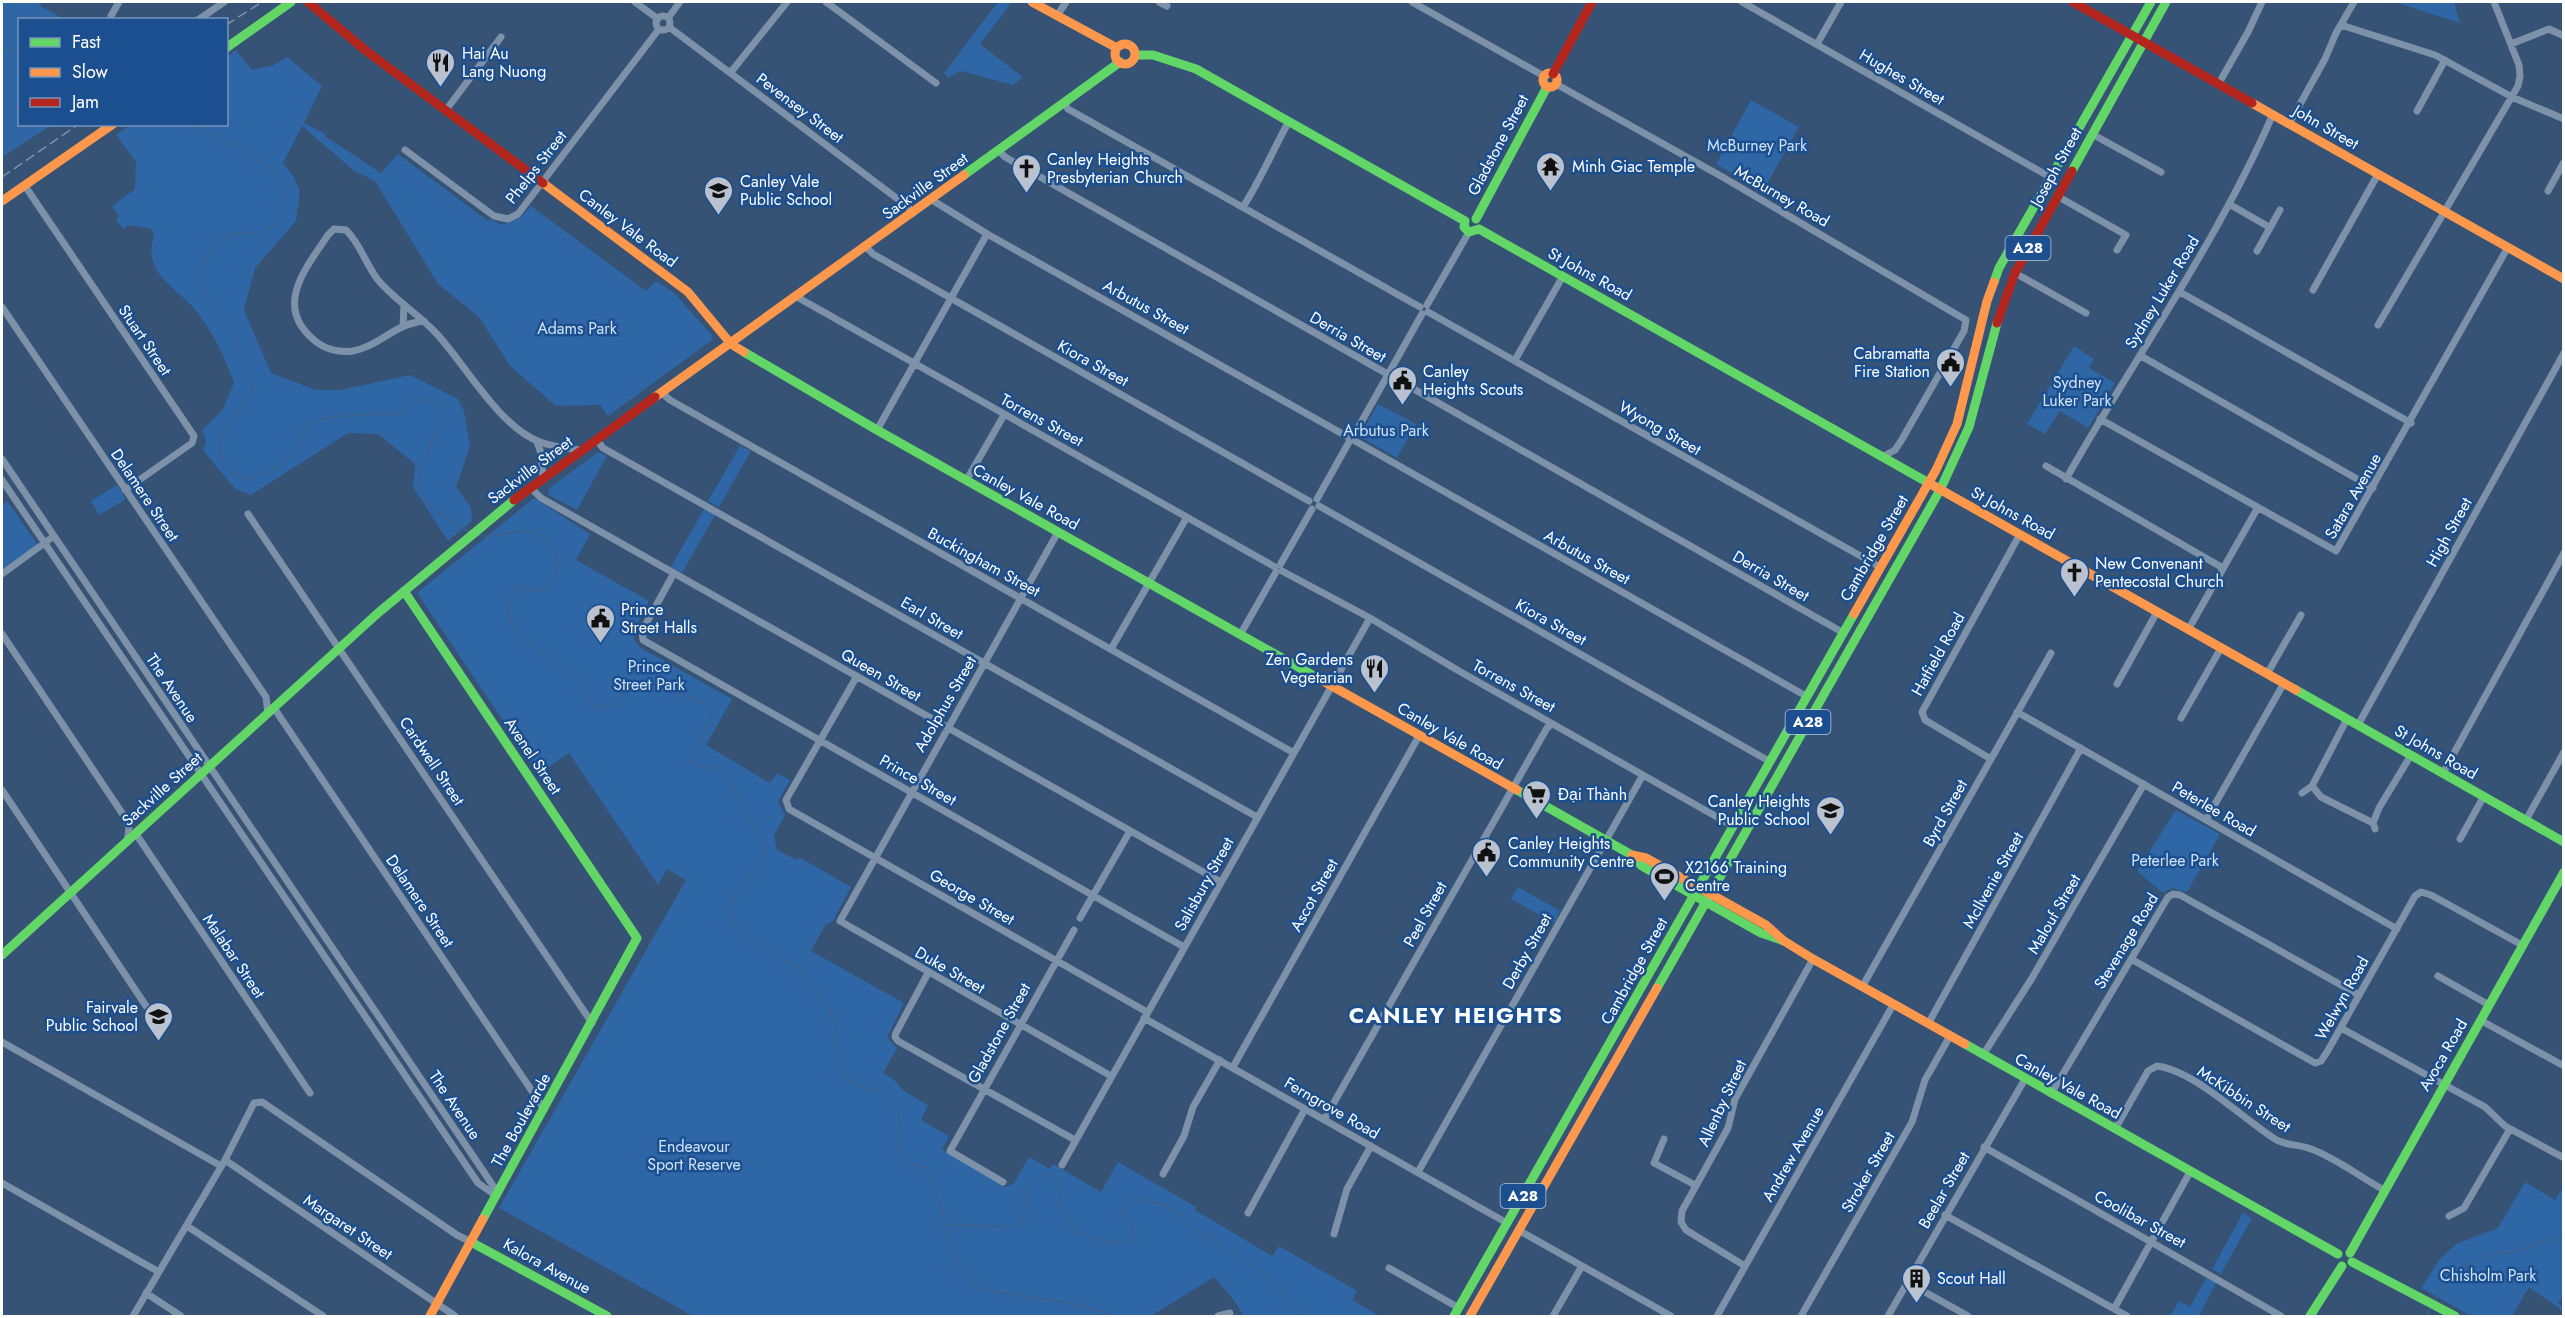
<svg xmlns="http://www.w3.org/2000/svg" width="2565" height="1318" font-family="Jost,sans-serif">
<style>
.green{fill:#2f66a5}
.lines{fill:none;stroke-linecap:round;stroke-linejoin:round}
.stream{stroke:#3b618d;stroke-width:1.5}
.street{stroke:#7d92a8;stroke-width:7}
.fast{stroke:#63d668;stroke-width:9}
.slow{stroke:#ff974d;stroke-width:9}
.jam{stroke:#b3261e;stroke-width:9}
.rail{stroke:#7e92a7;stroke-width:1.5;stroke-dasharray:10 4.5;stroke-linecap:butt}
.labels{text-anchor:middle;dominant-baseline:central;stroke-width:5;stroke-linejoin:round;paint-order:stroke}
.shield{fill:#1b4f8f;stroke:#bbcadd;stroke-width:1.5}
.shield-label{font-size:15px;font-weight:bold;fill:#fff}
.poi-label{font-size:16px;fill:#fff;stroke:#1b4f8f;text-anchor:start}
.street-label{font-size:16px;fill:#fff;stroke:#1b4f8f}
.park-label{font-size:16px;fill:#cfe3fa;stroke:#1b4f8f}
.district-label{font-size:22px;font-weight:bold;letter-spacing:1.5px;fill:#fff;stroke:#1b4f8f}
</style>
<rect width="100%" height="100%" fill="#365274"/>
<path class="green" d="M2,2h40l-2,4 24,13 -44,1v104l32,1 -50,32z
M998,2h14l-32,42 43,33 -10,8 -52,-14 -13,7 -4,-5z
M2394,2h60l6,21z
M236,50l16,20 22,-5 13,-8 35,29 -18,37 22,11 -1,2 56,37 17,-19 90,67 2,-2 11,6 19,-7 11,-12 115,85 10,-10 17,11 38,42 1,6 -104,76 -8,-11 -44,1 -46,-40 -31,-49 -41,-33 -63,-103 -22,-11 -51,-44 -19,37 10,13 7,15 -4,30 -41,47 -11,42 27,63 45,17h24l70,-15 48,24 6,12 6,35 -14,41 15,21 1,13 -24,20 -35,-54 2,-23 -37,-30 -30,-1 -97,62 -16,-6 -32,-39 3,-10 -4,-10 20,-19 12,-28c-9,-25 -19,-46 -34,-67 -18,-27 -59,-39 -46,-80l-3,-7 -22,-4 -6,4 -7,-10 3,-3 -7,-10 23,-17 1,-27 -20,-27 14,-10 96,-1 1,-67z
M1751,100l48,27 -36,64 -47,-27z
M2074,346l20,13 -5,9 26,15 -27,45 -28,-17 -15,23 -18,-10z
M1378,404l38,20 -19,34 -33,-19 -2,-7z
M740,446l11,5 -32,56 -11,-6z
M598,452l9,4 -30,54 -28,-15 -1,-6z
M117,485l9,14 -27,16 -8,-14z
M534,498l56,36 -14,26 73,41 -14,27 -1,12 7,8 91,51 -26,46 64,38 7,-10 13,7 -12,22 7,13 -11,21 3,14 20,10 2,-3 52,30 -18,34 -7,3 -15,27 93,52 -16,32 1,5 8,8 -14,25 11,7 10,11 24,14 -7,15 28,16 -7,14 64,37 8,-4 15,-26 21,12 3,-5 48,28 17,-30 78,45 -1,3 77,46 7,-10 78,45 -5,9 28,16h-136l-11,-17 -19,-22 -63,39h-458l-194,-108 187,-328 -19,-11 -9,16 -89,-132 -30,21 -122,-181z
M7,501l31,44 -36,25v-65z
M704,509l11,6 -33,58 -11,-6z
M2176,810l44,24 -33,58 -15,-4 -9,5 -26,-22z
M1518,887l42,24 -6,12 -43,-24z
M2525,1182l30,18 8,-13 1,109 -6,7 5,4v4l-34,-24 -17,29h-41l-50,-28 18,-28 17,-16 42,-16z
M2243,1213l9,5 -31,56 -9,-5z
M2207,1277l9,6 -17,33h-29l9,-15 11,6z"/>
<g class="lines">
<path class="stream" d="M2,46l18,7
M190,124c19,8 81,38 90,55 8,14 3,30 -2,44l-16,9 -31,2 -12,7 -16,22 -6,16 15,28 35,51 6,31 -33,50c-3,18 9,32 24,40 21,-4 38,-11 52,-29 5,-7 7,-18 13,-24 12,-13 72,-11 92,-13l12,-13h16l14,5c-1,19 -10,32 -17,49 -19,43 9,61 44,78
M477,535c22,6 40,-12 64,0 23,11 20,51 -2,56 -5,1 -13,-2 -18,-4 -43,36 33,71 56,90 7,6 7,18 13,25 2,3 8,5 12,7l12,-5 12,-16 24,-4 57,19c14,19 -14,38 -15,59l6,5 9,-1 17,5 41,75c4,29 -45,42 -33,74 6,17 55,37 69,51 14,13 28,37 34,54 5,15 0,36 10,49 14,20 45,12 53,38 4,11 0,30 0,41l6,7 21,8c9,17 15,35 20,54 8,25 9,55 37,68l100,15 30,11
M946,1224l63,3 9,-2 7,-12v-23c8,-12 26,-24 36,-7l-2,24 17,24 28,11h24l4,-7 1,-8 -12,-13 8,-12 8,-3 27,6 18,11 7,10 50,31 34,25 16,16 11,18
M2435,1300l14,-23 16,-11 27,-12 22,-2 50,-17
M2426,1316l5,-9"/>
<path class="street" d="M635,2l23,17
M826,2l110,81
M1159,2l8,4
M1412,2l132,74
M1742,2l308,175
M656 23a7 7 0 1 1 14 0a7 7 0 1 1-14 0Z
M111,16l8,-14
M1057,16l9,-14
M668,18l12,-16
M198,20l26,-18
M2341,25l94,30 77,42 52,22
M669,27l238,179 6,7
M1817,44l24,-42
M2511,44l38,-15 15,7
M731,72l56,-70
M1556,84l163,91 247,145 -2,11 -63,110 -6,9 -13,7
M2218,85l30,-53 14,-30
M1065,104l3,5 352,198
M446,110l55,-73
M2417,111l28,-51
M2289,124l36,-65 11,-26 18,-31
M2092,134l69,38
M405,150l89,66 14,3 10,-5 141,-185
M999,151l6,6 837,475
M25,186l169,250 -2,7 -67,47
M2548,191l16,-29
M2057,196l69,39 -9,15
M932,200l57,35 359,202
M2229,204l40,23
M1243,207c18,-28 30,-57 46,-86
M866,247l7,7 436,247
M2257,251l23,-41
M2015,273l71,40
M2313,290l65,-116
M2180,292l231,131
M797,297l478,270
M1427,305l42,-73
M2,307l264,390 2,17
M1428,312l452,255
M424,321c-7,1 -16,3 -22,6 -17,8 -31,21 -49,24 -14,2 -29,-2 -39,-11 -41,-34 -8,-72 14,-105l6,-6 12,1c14,13 20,35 32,50 17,20 40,34 58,53 29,31 63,94 104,109 13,5 27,6 40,8
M2378,325l140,-239 2,-10 -1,-11 -25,-63
M403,326l1,-21
M2141,356l232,132
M1515,360l48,-84
M662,393l8,7 624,353
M2100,419l236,132 172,-304
M877,430l110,-196
M1354,435l68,-121
M596,439l7,9 654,369
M1355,441l451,255
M537,442l4,11 2,26
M2,459l496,734
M2046,466l177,102
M2066,479c69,-122 151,-236 207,-365
M2,480l476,703 14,10h6
M966,481l38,-66
M531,488l10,10 680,384
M1317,499l32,-57
M1319,506l450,255
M248,514l344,509
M1058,532l-218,389 271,155
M1280,565l32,-56
M1282,571l88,47 89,53 274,155
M674,573l-32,58 1,9 541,307
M2,574l52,-38
M2188,630l69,-121
M2,634l124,185 3,9 -2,14
M1240,635l36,-63
M1111,649l76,-132
M2267,674l34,-59
M857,676l-71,124 3,9 358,203
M2117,684l40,-72
M274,708l270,401
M2017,712l380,217
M2181,718l40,-70
M2358,725l206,-372
M1991,759l-66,-39 -3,-8 98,-178
M2443,773l121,-220
M2312,786l9,11 52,26
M2,790l144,216
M2302,793l10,-7 35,-67
M2206,820l78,-137
M2526,820l38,-68
M2375,829l-2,-6 6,-15 32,-53
M136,834l174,259
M2460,839l24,-43
M1080,918l50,-87
M2131,959l184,104 6,-2 6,-9 88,-156 6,-4 10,3 91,50
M928,973l-32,60 -1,4 3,4 177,99
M2438,976l51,29
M1862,987l189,-334
M1144,1018l363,205
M2480,1020l84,46
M1928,1024l153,-276
M2341,1028l144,79 20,19 59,32
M2,1042l219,124
M1983,1055l49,-77 112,-194
M1233,1067l186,-331
M2051,1094l117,-197 5,-3 7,1 179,100
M1324,1120l223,-392 5,-4
M2115,1129l33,-58 9,-5c38,5 85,52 118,73 11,7 24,5 36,10 25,9 49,28 73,41
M1664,1139l-10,24 41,22
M1984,1147l297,169
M225,1160l230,156
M1062,1165l308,-547
M1418,1172l225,-397
M1163,1174l21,-38 9,-29 27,-47
M1003,1182l-53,-31 124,-221
M2,1183l157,89
M1248,1213l57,-104
M1945,1215l182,101
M2449,1216l15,-8 46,-79
M187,1226l136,90
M1520,1231l151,85
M1334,1234l13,-45 24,-43
M1745,1266l-59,-36 -5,-8 1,-11 46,-83 7,-29 78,-140
M1389,1268l70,40
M1907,1282l61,34
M146,1293l35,23
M2114,1309l76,-137
M133,1316l92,-156 29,-57 8,-1 195,133 14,7
M1218,1316l12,-3
M1553,1316l29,-50
M1717,1316l176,-311
M1801,1316l111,-194 13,-42 25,-44
M1888,1316l137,-237"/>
<path class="fast" d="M226,48l65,-46
M1135,55h18l43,14 269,152
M2072,171l94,-169
M964,175l156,-113
M1476,219l71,-132
M1465,221l-1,6 5,5 10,-3
M1479,229l455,257
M1994,282l5,-14 152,-266
M744,352l133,78 446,251
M404,591l233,347 -154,281
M2296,690l268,152
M1517,790l113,64 12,12 119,67 23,8
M2,955l376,-342 136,-113
M1657,988l283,-498 29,-63 28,-104
M1965,1044l373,210
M471,1242l136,74
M2350,1253l214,-381
M2352,1262l103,54
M1454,1316l400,-702
M2310,1316l32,-50"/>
<path class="slow" d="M1032,2l85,46
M1115 54a10 10 0 1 1 20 0a10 10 0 1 1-20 0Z
M1543 80a7 7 0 1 1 14 0a7 7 0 1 1-14 0Z
M2252,103l312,176
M543,183l145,109 43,52 13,8
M2,201l111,-77
M655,397l309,-222
M1934,486l362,204
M1854,614l82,-144 21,-46 30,-123 7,-19
M1323,681l194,109
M1632,855l14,3 120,67 18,16 29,18 152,85
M430,1316l53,-97
M1470,1316l187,-328"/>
<path class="jam" d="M308,2l57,48 178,133
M2073,2l179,101
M1553,74l39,-72
M1997,323l18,-50 57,-102
M514,500l141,-103"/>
<path class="rail" d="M226,25l36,-23
M2,177l77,-53"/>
</g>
<defs>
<symbol id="restaurant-pin" viewBox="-11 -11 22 30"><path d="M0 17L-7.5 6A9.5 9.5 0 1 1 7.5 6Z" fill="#b9c2ce" stroke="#1b4f8f"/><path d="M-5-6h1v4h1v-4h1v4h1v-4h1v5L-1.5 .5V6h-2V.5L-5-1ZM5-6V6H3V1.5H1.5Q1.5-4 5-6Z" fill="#111"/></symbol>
<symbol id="temple-pin" viewBox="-11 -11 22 30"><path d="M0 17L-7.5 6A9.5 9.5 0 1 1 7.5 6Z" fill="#b9c2ce" stroke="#1b4f8f"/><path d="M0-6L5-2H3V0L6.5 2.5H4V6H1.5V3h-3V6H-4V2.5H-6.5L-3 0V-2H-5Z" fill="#111"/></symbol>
<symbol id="church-pin" viewBox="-11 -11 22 30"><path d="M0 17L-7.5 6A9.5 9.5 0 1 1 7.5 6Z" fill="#b9c2ce" stroke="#1b4f8f"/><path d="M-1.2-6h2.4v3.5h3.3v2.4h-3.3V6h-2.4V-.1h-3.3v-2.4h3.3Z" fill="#111"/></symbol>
<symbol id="school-pin" viewBox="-11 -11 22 30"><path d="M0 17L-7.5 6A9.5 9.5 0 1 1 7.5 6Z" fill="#b9c2ce" stroke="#1b4f8f"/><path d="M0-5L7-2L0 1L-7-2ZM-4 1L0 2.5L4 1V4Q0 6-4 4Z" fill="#111"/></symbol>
<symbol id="civic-pin" viewBox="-11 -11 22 30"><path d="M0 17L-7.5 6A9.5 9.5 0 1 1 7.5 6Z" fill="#b9c2ce" stroke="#1b4f8f"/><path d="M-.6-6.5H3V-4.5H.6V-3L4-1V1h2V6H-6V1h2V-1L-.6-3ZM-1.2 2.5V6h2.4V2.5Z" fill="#111"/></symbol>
<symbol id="supermarket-pin" viewBox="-11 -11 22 30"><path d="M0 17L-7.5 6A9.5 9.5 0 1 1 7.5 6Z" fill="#b9c2ce" stroke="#1b4f8f"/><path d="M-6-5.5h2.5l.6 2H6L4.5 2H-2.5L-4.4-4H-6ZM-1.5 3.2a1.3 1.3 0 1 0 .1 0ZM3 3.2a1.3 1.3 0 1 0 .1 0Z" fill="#111"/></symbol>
<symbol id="stadium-pin" viewBox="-11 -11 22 30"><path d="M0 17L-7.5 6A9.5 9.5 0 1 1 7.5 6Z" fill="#b9c2ce" stroke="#1b4f8f"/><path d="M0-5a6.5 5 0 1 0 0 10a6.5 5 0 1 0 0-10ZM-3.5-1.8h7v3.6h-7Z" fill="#111"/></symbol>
<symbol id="building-pin" viewBox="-11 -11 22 30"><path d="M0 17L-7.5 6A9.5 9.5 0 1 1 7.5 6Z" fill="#b9c2ce" stroke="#1b4f8f"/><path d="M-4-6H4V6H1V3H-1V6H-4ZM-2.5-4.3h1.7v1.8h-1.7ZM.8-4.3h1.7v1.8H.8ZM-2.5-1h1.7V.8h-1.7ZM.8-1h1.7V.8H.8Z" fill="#111"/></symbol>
</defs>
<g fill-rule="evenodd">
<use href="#restaurant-pin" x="424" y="46" width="33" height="45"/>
<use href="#temple-pin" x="1534" y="150" width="33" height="45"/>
<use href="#church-pin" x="1010" y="152" width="33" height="45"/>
<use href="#school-pin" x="702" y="174" width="33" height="45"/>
<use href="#civic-pin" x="1934" y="346" width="33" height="45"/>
<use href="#civic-pin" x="1386" y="364" width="33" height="45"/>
<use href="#church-pin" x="2058" y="556" width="33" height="45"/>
<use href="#civic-pin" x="584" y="602" width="33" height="45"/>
<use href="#restaurant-pin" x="1358" y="652" width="33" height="45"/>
<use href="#supermarket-pin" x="1520" y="778" width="33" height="45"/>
<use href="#school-pin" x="1814" y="794" width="33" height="45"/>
<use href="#civic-pin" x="1470" y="836" width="33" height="45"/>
<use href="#stadium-pin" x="1648" y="860" width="33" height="45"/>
<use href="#school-pin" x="142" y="1000" width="33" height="45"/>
<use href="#building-pin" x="1900" y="1262" width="33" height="45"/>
</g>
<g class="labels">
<g class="shield">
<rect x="2005.5" y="236" width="45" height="24" rx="4.5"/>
<rect x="1785.5" y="710" width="45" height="24" rx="4.5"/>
<rect x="1500.5" y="1184" width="45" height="24" rx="4.5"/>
</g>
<g class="shield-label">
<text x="2028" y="248">A28</text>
<text x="1808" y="722">A28</text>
<text x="1523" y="1196">A28</text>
</g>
<g class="poi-label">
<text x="462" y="53">Hai Au<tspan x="462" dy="18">Lang Nuong</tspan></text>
<text x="1047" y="159">Canley Heights<tspan x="1047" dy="18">Presbyterian Church</tspan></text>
<text x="1572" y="166">Minh Giac Temple</text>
<text x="740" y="181">Canley Vale<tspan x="740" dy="18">Public School</tspan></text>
<text x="1930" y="353" text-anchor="end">Cabramatta<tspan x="1930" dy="18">Fire Station</tspan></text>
<text x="1423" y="371">Canley<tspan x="1423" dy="18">Heights Scouts</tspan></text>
<text x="2095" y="563">New Convenant<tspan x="2095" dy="18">Pentecostal Church</tspan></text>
<text x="621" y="609">Prince<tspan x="621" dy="18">Street Halls</tspan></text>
<text x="1353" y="659" text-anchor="end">Zen Gardens<tspan x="1353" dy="18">Vegetarian</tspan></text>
<text x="1558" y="794">Đại Thành</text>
<text x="1810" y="801" text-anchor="end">Canley Heights<tspan x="1810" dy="18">Public School</tspan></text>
<text x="1508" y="843">Canley Heights<tspan x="1508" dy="18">Community Centre</tspan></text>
<text x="1685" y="867">X2166 Training<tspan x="1685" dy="18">Centre</tspan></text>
<text x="138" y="1007" text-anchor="end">Fairvale<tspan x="138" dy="18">Public School</tspan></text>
<text x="1937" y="1278">Scout Hall</text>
</g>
<g class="street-label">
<text transform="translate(1902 77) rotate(30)">Hughes Street</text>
<text transform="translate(800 108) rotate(37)">Pevensey Street</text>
<text transform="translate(2326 127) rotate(30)">John Street</text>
<text transform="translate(1498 145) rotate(-62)">Gladstone Street</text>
<text transform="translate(536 167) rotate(-52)">Phelps Street</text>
<text transform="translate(2056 167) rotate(-61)">Joseph Street</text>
<text transform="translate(925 186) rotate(-36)">Sackville Street</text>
<text transform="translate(1782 196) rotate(30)">McBurney Road</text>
<text transform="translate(628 228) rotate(37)">Canley Vale Road</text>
<text transform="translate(1590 274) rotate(29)">St Johns Road</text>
<text transform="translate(2162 292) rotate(-59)">Sydney Luker Road</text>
<text transform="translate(1146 307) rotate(29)">Arbutus Street</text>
<text transform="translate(1348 337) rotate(30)">Derria Street</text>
<text transform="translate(145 340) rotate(56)">Stuart Street</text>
<text transform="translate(1093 363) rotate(29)">Kiora Street</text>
<text transform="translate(1042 420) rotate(29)">Torrens Street</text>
<text transform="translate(1660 428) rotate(30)">Wyong Street</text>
<text transform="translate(530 470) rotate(-37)">Sackville Street</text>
<text transform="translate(145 495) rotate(56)">Delamere Street</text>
<text transform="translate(2353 496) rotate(-60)">Satara Avenue</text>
<text transform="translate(1026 497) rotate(29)">Canley Vale Road</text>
<text transform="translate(2013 513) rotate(29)">St Johns Road</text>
<text transform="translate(2449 532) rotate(-61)">High Street</text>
<text transform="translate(1874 548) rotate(-60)">Cambridge Street</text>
<text transform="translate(1587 557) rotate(29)">Arbutus Street</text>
<text transform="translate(984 562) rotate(29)">Buckingham Street</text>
<text transform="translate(1771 576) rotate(30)">Derria Street</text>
<text transform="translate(932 618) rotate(30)">Earl Street</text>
<text transform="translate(1551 622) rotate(29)">Kiora Street</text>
<text transform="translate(1938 654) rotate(-61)">Hatfield Road</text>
<text transform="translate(881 675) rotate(30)">Queen Street</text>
<text transform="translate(1514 686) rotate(29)">Torrens Street</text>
<text transform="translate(172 688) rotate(56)">The Avenue</text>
<text transform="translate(945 704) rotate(-60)">Adolphus Street</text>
<text transform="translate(1450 736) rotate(30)">Canley Vale Road</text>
<text transform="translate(2436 752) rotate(30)">St Johns Road</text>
<text transform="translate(533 756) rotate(56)">Avenel Street</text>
<text transform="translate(432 761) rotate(56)">Cardwell Street</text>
<text transform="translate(918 780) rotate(30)">Prince Street</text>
<text transform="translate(162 789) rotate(-42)">Sackville Street</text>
<text transform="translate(2214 809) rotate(30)">Peterlee Road</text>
<text transform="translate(1945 813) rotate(-61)">Byrd Street</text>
<text transform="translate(1993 880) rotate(-61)">McIlvenie Street</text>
<text transform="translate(1204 884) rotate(-61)">Salisbury Street</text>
<text transform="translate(1314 895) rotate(-61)">Ascot Street</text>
<text transform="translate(972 897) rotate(30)">George Street</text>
<text transform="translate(420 901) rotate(56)">Delamere Street</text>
<text transform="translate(1425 914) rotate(-61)">Peel Street</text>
<text transform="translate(2054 914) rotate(-60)">Malouf Street</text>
<text transform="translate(2126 941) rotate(-59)">Stevenage Road</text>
<text transform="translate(1527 951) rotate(-61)">Derby Street</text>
<text transform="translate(234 956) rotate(56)">Malabar Street</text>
<text transform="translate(950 970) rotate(30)">Duke Street</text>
<text transform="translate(1634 971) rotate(-61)">Cambridge Street</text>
<text transform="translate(2342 998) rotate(-61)">Welwyn Road</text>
<text transform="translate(999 1033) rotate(-61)">Gladstone Street</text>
<text transform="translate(2443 1055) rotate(-60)">Avoca Road</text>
<text transform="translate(2068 1086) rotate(29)">Canley Vale Road</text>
<text transform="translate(2244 1099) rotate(33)">McKibbin Street</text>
<text transform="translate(1722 1103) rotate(-65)">Allenby Street</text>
<text transform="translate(455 1105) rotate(56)">The Avenue</text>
<text transform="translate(1332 1108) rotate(30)">Ferngrove Road</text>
<text transform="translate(521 1120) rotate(-61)">The Boulevarde</text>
<text transform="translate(1793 1154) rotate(-60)">Andrew Avenue</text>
<text transform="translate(1868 1172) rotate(-60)">Stroker Street</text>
<text transform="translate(1944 1190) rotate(-60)">Beelar Street</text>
<text transform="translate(2140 1219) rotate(29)">Coolibar Street</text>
<text transform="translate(348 1227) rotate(34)">Margaret Street</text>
<text transform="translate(547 1266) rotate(29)">Kalora Avenue</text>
</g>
<g class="park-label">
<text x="1757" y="145">McBurney Park</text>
<text x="577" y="328">Adams Park</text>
<text x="2077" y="382">Sydney<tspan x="2077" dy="18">Luker Park</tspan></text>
<text x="1386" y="430">Arbutus Park</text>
<text x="649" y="666">Prince<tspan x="649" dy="18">Street Park</tspan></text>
<text x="2175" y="860">Peterlee Park</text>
<text x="694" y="1146">Endeavour<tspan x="694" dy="18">Sport Reserve</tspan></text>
<text x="2488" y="1275">Chisholm Park</text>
</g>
<g class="district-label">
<text x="1456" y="1015">CANLEY HEIGHTS</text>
</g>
</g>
<rect width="2565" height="1318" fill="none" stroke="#ffffff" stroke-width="6"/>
<rect x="18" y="18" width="210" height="108" fill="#1b4f8f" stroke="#7695bc" stroke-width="1.5"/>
<rect x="30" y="38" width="30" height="9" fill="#63d668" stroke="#7695bc" stroke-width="1.5"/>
<text x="72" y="48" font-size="18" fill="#ffffff">Fast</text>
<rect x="30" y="68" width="30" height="9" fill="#ff974d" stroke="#7695bc" stroke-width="1.5"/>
<text x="72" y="78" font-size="18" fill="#ffffff">Slow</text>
<rect x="30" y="98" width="30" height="9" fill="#b3261e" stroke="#7695bc" stroke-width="1.5"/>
<text x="72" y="108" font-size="18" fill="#ffffff">Jam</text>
</svg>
